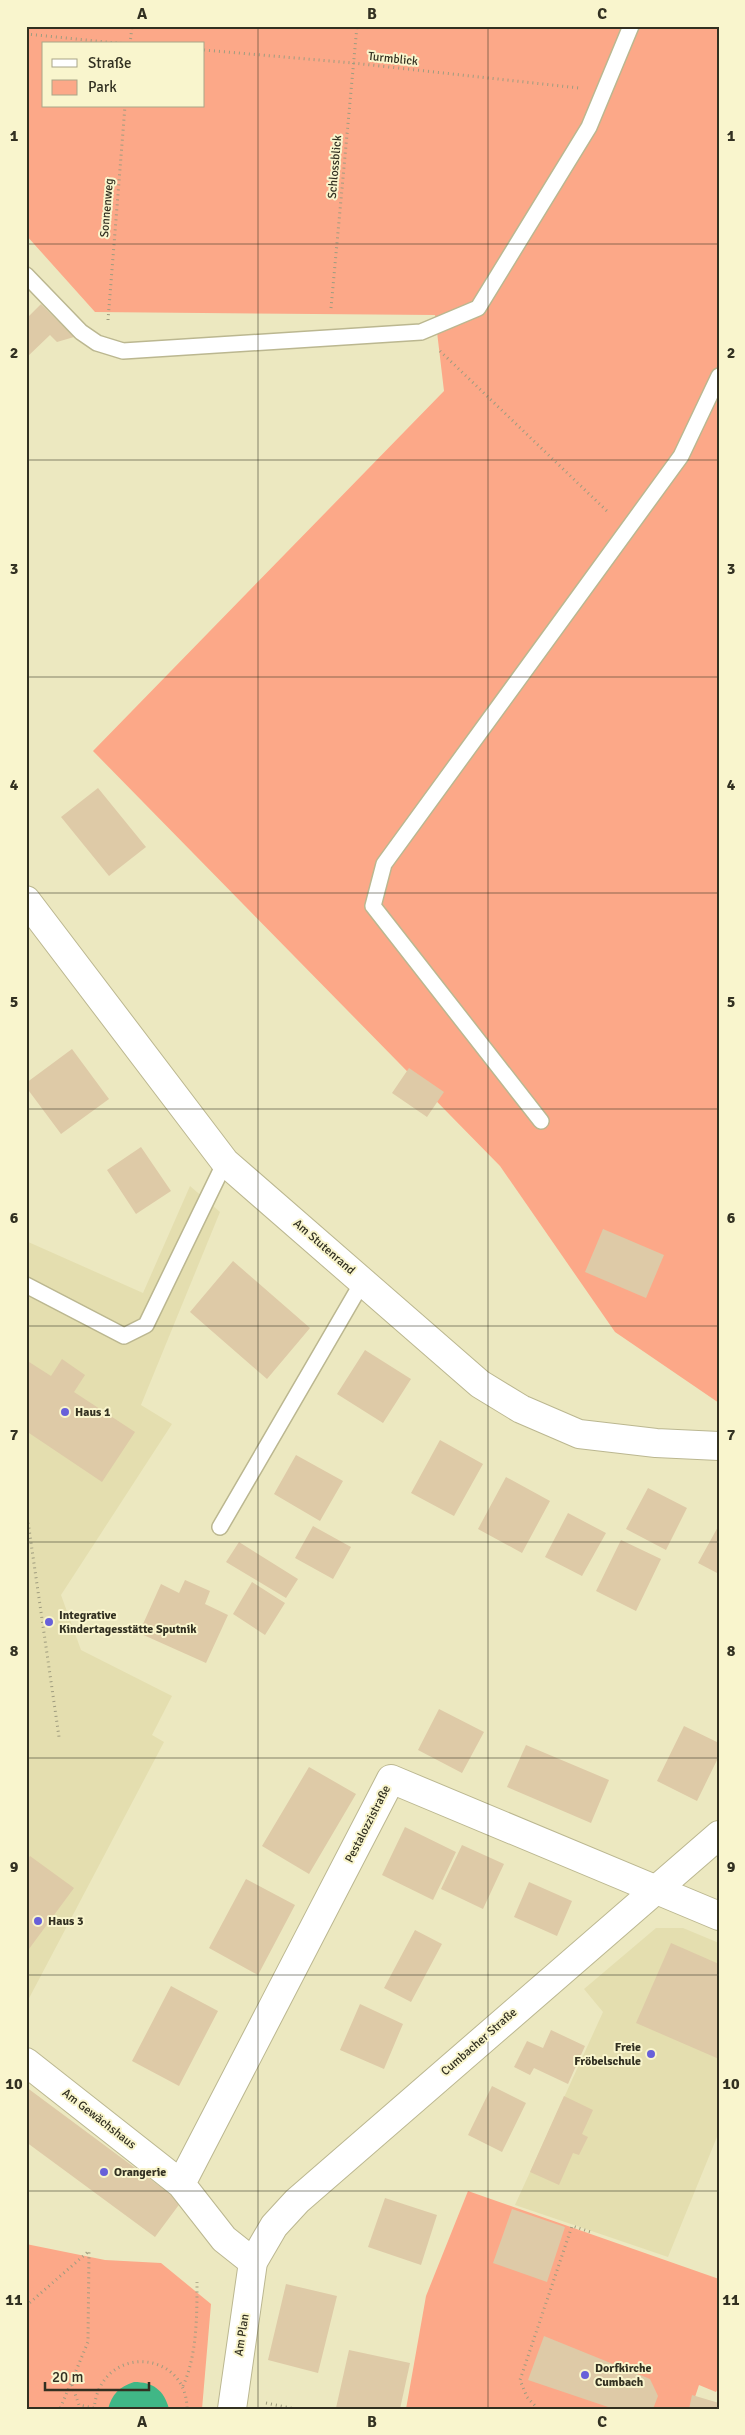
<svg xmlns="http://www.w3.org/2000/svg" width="745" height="2435" font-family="Signika,sans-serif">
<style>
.built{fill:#e4deaf}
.green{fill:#fca888;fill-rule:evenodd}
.water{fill:#40b786}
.building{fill:#decaa7}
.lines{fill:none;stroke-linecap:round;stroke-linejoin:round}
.service-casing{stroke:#bbb790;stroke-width:18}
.minor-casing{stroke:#bbb790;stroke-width:30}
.tertiary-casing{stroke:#bbb790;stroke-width:30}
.path{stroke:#9f9c7f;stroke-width:3;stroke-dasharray:1 4;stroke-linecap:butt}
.service{stroke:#fff;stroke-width:15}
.minor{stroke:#fff;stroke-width:28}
.tertiary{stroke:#fff;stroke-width:28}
.grid{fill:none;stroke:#323021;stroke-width:1;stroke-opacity:0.55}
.poi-dot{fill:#6860d9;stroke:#f9f5cd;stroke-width:2}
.labels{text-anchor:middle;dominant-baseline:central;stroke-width:4;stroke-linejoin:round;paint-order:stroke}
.street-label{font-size:12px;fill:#323021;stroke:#f9f5cd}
.poi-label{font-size:12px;font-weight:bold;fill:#323021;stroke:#f9f5cd;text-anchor:start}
.neatline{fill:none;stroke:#323021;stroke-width:2}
.grid-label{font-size:16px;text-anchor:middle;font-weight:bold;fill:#323021}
</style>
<rect width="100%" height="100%" fill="#ece8c0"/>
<path class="built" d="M190,1186l30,26 -79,193 31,19 -111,171 20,55 91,46 -20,39 12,7 -138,262v-763l117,52z
M656,1928h27l36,15v189l-51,125 -153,-52 88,-193 -19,-23z"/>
<path class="green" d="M26,26h693v1377l-104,-71 -115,-166 -407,-415 351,-360 -9,-76 -340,-3 -69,-77zM44,44h160v62h-160z
M468,2191l251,88v107l-3,6 -17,-7 -8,24h-285l20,-113z
M26,2244l79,16 56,3 50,41 -9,105h-176z"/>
<path class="water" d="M134,2382c19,0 30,8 35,27h-61c4,-15 11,-22 26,-27z"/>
<path class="building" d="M41,304l33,33 -17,5 -7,-7 -24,23v-39z
M98,788l48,59 -37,29 -48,-59z
M72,1049l37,50 -48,35 -35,-47v-4z
M409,1068l35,24 -17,25 -35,-24z
M141,1147l30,44 -35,23 -29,-44z
M603,1229l61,26 -18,43 -61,-26z
M233,1261l77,67 -43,51 -77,-67z
M365,1350l46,29 -28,44 -46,-29z
M62,1359l23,16 -11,17 61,40 -33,50 -76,-51v-71l25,16z
M440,1440l43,24 -29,52 -43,-23z
M296,1455l47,26 -23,40 -46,-27z
M506,1477l44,24 -28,52 -44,-24z
M648,1488l39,20 -21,42 -40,-21z
M568,1513l38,20 -24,43 -37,-19z
M719,1525v49l-21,-11z
M313,1526l38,21 -18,32 -38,-21z
M621,1540l40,19 -25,52 -40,-20z
M239,1542l59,37 -12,19 -60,-36z
M185,1580l25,11 -5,13 23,11 -22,48 -67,-30 22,-49 18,9z
M252,1582l33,21 -20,32 -32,-21z
M439,1709l45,23 -22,41 -44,-23z
M684,1726l35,17v13l-22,45 -40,-20z
M526,1745l83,35 -18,43 -84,-36z
M309,1767l47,27 -47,80 -47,-28z
M405,1827l51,25 -23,48 -51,-25z
M462,1845l42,19 -21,45 -42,-20z
M30,1856l44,32 -48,65v-92z
M246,1879l49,26 -37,70 -49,-27z
M529,1882l43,19 -15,35 -43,-19z
M415,1930l27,14 -31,58 -27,-14z
M671,1943l48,21v95l-83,-36z
M171,1986l47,25 -39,75 -47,-25z
M360,2004l43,20 -19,45 -44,-19z
M551,2030l34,16 -17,38 -34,-16 -4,7 -16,-8 13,-26 16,7z
M492,2086l34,17 -24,49 -34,-17z
M26,2087l155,115 -26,35 -129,-95z
M564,2096l29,14 -11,24 6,3 -9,18 -6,-2 -14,32 -29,-13z
M385,2198l52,17 -16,50 -53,-18z
M512,2209l53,18 -18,55 -54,-19z
M286,2284l51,12 -19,77 -50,-13z
M544,2336l106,43 8,17 -5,13h-39l-86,-29z
M349,2350l61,13 -10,46 -64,-1z
M692,2395l27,8v6h-30z"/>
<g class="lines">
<defs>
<path id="service" d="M26,275l55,57 16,11 26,8 298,-19 57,-24 111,-181 42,-101
M541,1121l-168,-215 11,-42 297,-408 38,-80
M26,1285l98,51 22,-11 79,-163
M220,1527l143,-246"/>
<path id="minor" d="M26,900l199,262 255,222 41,25 58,25 77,9 63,3
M26,2062l155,122 43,55 29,23
M181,2184l210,-405 328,137"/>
<path id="tertiary" d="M232,2409l21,-147 21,-36 23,-25 422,-366"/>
</defs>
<use href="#service" class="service-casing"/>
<use href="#minor" class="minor-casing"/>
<use href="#tertiary" class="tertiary-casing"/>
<path class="path" d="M26,34l101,10
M130,44l2,-18
M204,50l149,13 226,25
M331,308l26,-282
M108,320l17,-214
M440,351l169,162
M26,1508l33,229
M26,2306l63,-55 -1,91 -28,67
M72,2385l7,20 15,3
M183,2386c14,-31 14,-70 14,-104
M266,2403l29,6
M94,2409c6,-66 93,-60 93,0
M538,2409l-11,-12 -7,-17 52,-154 19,6 1,-2"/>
<use href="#service" class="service"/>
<use href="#minor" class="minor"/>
<use href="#tertiary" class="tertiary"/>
</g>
<path class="grid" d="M258,26v2383M488,26v2383M26,244h693M26,460h693M26,677h693M26,893h693M26,1109h693M26,1326h693M26,1542h693M26,1758h693M26,1975h693M26,2191h693"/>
<g class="poi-dot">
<circle cx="65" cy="1412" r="5"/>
<circle cx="49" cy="1622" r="5"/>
<circle cx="38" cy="1921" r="5"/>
<circle cx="651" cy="2054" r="5"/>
<circle cx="104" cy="2172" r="5"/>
<circle cx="585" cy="2375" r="5"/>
</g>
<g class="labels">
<g class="street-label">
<text transform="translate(393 59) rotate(6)">Turmblick</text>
<text transform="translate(335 167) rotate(-85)">Schlossblick</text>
<text transform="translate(107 208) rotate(-85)">Sonnenweg</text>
<text transform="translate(324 1247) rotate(41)">Am Stutenrand</text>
<text transform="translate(368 1824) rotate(-63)">Pestalozzistraße</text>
<text transform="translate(479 2042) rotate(-41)">Cumbacher Straße</text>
<text transform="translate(99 2119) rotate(38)">Am Gewächshaus</text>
<text transform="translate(242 2335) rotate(-81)">Am Plan</text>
</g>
<g class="poi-label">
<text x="75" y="1412">Haus 1</text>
<text x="59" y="1615">Integrative<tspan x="59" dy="14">Kindertagesstätte Sputnik</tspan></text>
<text x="48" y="1921">Haus 3</text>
<text x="641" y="2047" text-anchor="end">Freie<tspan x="641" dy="14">Fröbelschule</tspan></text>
<text x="114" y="2172">Orangerie</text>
<text x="595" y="2368">Dorfkirche<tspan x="595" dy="14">Cumbach</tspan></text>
</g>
</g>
<rect width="745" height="2435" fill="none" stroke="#f9f5cd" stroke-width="55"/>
<rect x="42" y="42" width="162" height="65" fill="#f9f5cd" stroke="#a9a688"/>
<rect x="52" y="59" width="25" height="8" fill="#ffffff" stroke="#a9a688"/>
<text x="88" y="68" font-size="15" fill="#323021">Straße</text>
<rect x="52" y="80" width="25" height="15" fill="#fca888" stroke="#a9a688"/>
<text x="88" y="92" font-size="15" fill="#323021">Park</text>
<path d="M45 2382v8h104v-8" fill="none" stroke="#323021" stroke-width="2.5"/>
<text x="52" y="2382" font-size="15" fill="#323021" stroke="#f9f5cd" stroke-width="4" paint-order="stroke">20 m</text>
<rect x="28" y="28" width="690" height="2380" class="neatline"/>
<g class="grid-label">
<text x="142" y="19">A</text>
<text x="372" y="19">B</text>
<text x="602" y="19">C</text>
<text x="14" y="141">1</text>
<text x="731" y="141">1</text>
<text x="14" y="358">2</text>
<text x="731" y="358">2</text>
<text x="14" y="574">3</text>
<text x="731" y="574">3</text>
<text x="14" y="790">4</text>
<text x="731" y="790">4</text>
<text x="14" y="1007">5</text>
<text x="731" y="1007">5</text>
<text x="14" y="1223">6</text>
<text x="731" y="1223">6</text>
<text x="14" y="1440">7</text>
<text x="731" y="1440">7</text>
<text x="14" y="1656">8</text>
<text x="731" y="1656">8</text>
<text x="14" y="1872">9</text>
<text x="731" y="1872">9</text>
<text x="14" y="2089">10</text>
<text x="731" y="2089">10</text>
<text x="14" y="2305">11</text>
<text x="731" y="2305">11</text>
<text x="142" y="2427">A</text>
<text x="372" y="2427">B</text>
<text x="602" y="2427">C</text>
</g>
</svg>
